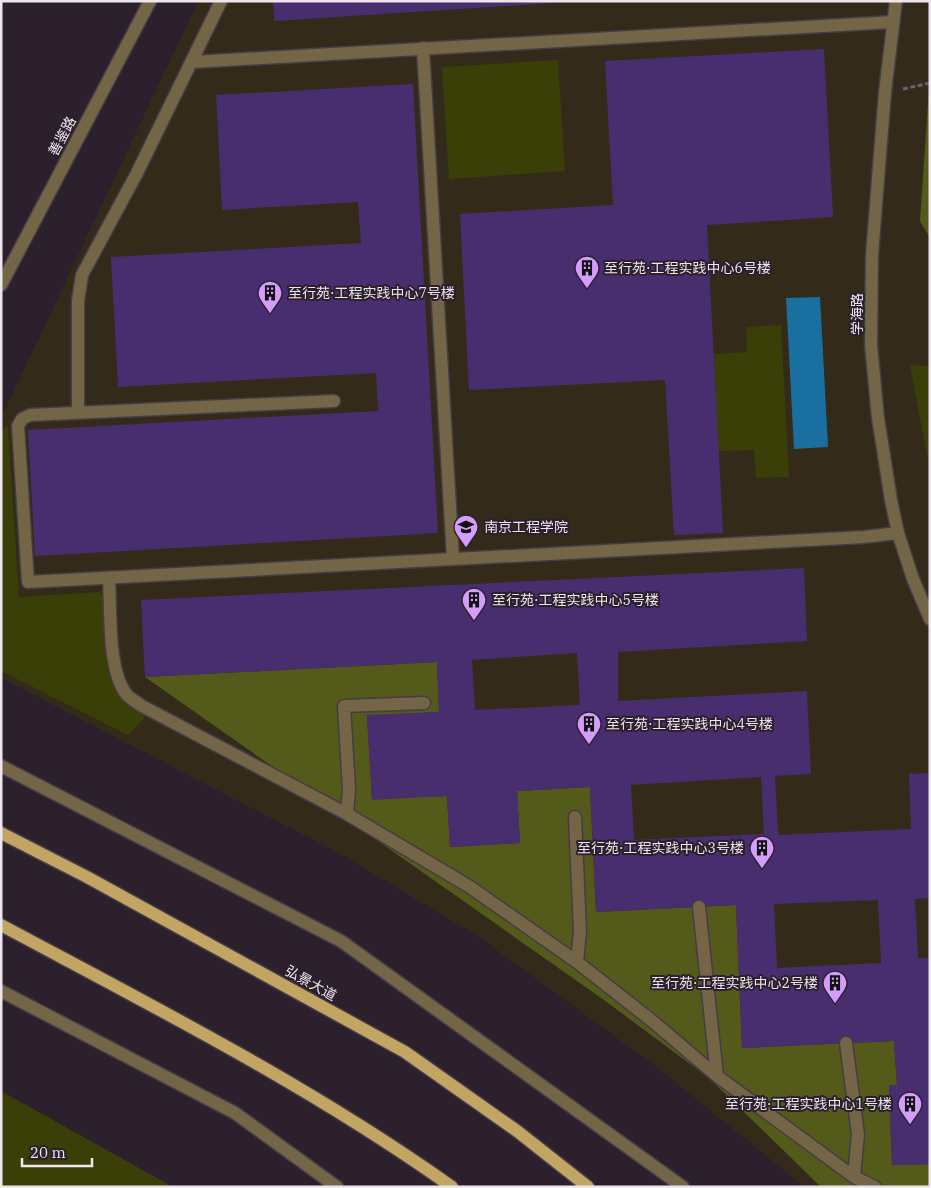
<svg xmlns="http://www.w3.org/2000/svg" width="931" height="1188" font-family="'IBM Plex Serif','Noto Sans SC',serif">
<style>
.education{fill:#332a1a}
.green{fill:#3a3f08}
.forest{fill:#545b1a}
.water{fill:#196fa0}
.building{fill:#492e6f;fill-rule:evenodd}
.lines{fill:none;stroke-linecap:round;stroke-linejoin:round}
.service-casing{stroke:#463c47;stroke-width:15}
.minor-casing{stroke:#463c47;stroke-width:15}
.tertiary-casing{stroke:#463c47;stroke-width:15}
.primary-casing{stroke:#463c47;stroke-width:15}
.path{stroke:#6b616c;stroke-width:3;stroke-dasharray:5 2.5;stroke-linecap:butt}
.service{stroke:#736545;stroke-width:12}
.minor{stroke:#736545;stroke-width:12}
.tertiary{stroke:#736545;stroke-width:12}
.primary{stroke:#c2a562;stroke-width:12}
.labels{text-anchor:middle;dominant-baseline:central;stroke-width:4;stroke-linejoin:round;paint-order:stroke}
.street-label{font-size:14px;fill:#eee6ee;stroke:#2b202c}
.poi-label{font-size:14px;fill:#eee6ee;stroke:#2b202c;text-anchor:start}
</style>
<rect width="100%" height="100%" fill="#2b202c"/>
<path class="education" d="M198,1h732v1186h-125l-154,-124 -175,-128 -136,-81 -339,-176v-260z"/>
<path class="green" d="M558,60l7,111 -116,8 -7,-112z
M781,325l8,152 -33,1 -2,-28 -36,1 -4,-97 33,-2 -1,-25z
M910,365l20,1v105z
M8,425l11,172 81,-5 5,9 17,97 23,19 -17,18 -127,-64v-241z
M1,1091l172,96h-172z"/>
<path class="forest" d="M929,88h1v150l-10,-17z
M437,662l2,50 -72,4 5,83 75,-3 3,51 70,-4 -3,-52 73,-4 6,125 140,-7 6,143 152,-7 3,44 -8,1 3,79 38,-1v23h-109l-112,-109 -105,-78 -459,-323z"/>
<path class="water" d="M820,297l8,150 -34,2 -8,-151z"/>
<path class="building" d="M273,1h280v2l-279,18z
M824,49l9,168 -126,8 16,308 -49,2 -9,-155 -196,10 -9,-176 153,-9 -8,-144z
M413,84l25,449 -403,23 -7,-126 350,-19 -2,-38 -258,14 -7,-130 250,-14 -3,-41 -136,8 -6,-115z
M804,568l3,73 -189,11v49l189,-10 4,83 -36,2 3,59 133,-6 -2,-55 21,-1v125l-15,1 3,59h12v206l-38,1 -3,-80h8l-3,-44 -152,7 -6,-143 -140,7 -6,-125 -73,4 3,52 -70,4 -3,-51 -75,4 -5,-85 72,-3 -2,-50 -292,15 -4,-77zM577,653l3,52 -105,5 -3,-50zM761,777l3,57 -130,6 -3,-55zM878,900l3,63 -104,5 -3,-64z"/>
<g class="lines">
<defs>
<path id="service" d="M423,48l30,511
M192,62l701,-40
M334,401l-304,14 -8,4 -4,7 10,156 836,-45 34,-4
M78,412v-111l4,-26 55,-102 84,-172
M109,578c2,30 -2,93 18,117 4,4 11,8 15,11l205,108 123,73 107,75 74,58 66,56 137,101 21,10
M347,814l2,-25 -5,-83 80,-3
M575,817l5,114 -3,31
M699,907l18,169
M846,1043l12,91 -4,43"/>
<path id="minor" d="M896,1l-11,91 -13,163 -1,90 7,73 13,82 7,33 15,46 17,40"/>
<path id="tertiary" d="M1,285l149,-284
M1,766l340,175 342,246
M1,991l234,122 102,74"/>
<path id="primary" d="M1,833l86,44 318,175 112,79 71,56
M1,925c153,82 309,161 451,262"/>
</defs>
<use href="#service" class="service-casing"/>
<use href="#minor" class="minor-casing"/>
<use href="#tertiary" class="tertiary-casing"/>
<use href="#primary" class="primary-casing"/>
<path class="path" d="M903,89l27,-6"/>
<use href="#service" class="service"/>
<use href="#minor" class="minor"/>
<use href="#tertiary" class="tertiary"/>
<use href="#primary" class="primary"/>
</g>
<defs>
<symbol id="building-pin" viewBox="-11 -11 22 30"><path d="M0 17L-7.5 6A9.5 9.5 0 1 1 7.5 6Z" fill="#d49cfb" stroke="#2b202c"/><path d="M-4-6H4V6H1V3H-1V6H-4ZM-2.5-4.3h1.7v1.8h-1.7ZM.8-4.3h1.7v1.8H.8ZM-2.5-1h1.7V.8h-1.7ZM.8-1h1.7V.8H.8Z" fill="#111"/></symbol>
<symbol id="university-pin" viewBox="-11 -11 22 30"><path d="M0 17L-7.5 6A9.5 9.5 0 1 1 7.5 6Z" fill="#d49cfb" stroke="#2b202c"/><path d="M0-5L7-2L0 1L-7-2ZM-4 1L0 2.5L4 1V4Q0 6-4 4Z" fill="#111"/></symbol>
</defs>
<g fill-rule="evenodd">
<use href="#building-pin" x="573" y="254" width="28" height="38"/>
<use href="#building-pin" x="256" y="279" width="28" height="38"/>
<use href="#university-pin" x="452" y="513" width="28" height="38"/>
<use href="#building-pin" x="460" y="586" width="28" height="38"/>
<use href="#building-pin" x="575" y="710" width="28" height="38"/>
<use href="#building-pin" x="748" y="834" width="28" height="38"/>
<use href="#building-pin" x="821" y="969" width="28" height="38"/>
<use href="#building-pin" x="896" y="1090" width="28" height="38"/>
</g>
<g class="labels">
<g class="street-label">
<text transform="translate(62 136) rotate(-62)">善鉴路</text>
<text transform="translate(857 314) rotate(-90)">学海路</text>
<text transform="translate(311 983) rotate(29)">弘景大道</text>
</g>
<g class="poi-label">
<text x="604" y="268">至行苑·工程实践中心6号楼</text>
<text x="288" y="293">至行苑·工程实践中心7号楼</text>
<text x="484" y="527">南京工程学院</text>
<text x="492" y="600">至行苑·工程实践中心5号楼</text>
<text x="606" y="724">至行苑·工程实践中心4号楼</text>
<text x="744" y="848" text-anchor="end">至行苑·工程实践中心3号楼</text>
<text x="818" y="983" text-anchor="end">至行苑·工程实践中心2号楼</text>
<text x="892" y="1104" text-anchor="end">至行苑·工程实践中心1号楼</text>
</g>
</g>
<rect width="931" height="1188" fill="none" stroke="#eee6ee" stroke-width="5"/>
<path d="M22 1158v8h70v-8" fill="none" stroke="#eee6ee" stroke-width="2.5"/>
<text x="30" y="1158" font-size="15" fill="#eee6ee" stroke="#2b202c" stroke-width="4" paint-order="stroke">20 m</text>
</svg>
